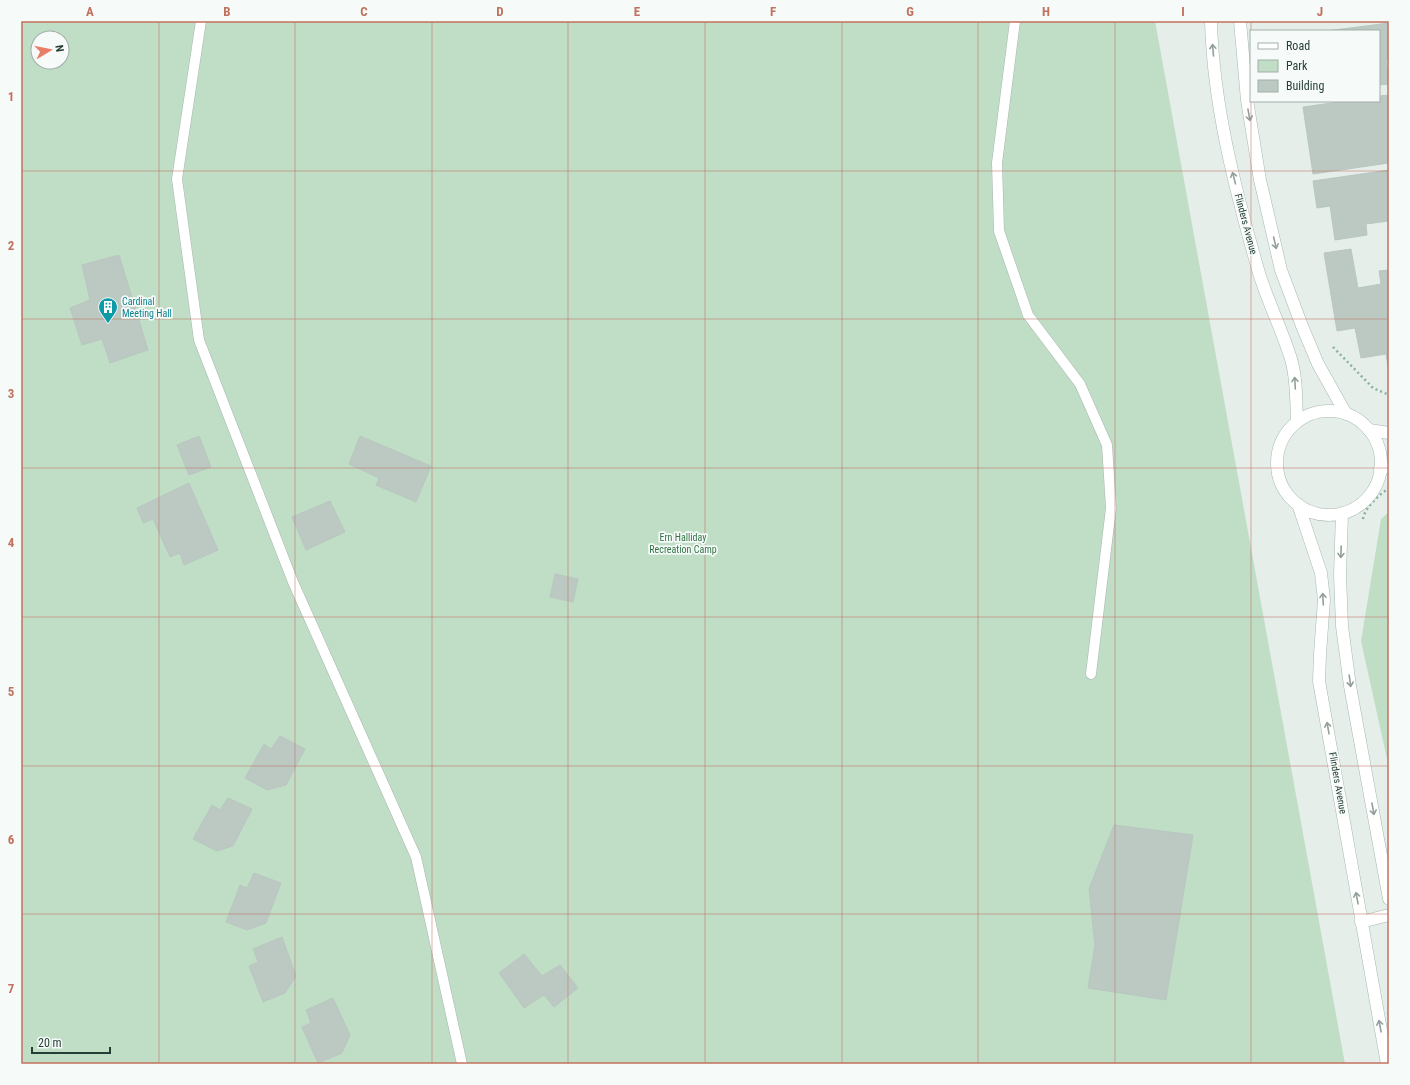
<svg xmlns="http://www.w3.org/2000/svg" width="1410" height="1085" font-family="'Roboto Condensed',sans-serif">
<style>
.green{fill:#c0ddc6;fill-rule:evenodd}
.building{fill:#bbc9c2;stroke:#b8c7c0}
.lines{fill:none;stroke-linecap:round;stroke-linejoin:round}
.lane-casing{stroke:#a9b6b0;stroke-width:11}
.street-casing{stroke:#a9b6b0;stroke-width:13}
.secondary-casing{stroke:#a5b9b0;stroke-width:13}
.path{stroke:#88afa0;stroke-width:2.5;stroke-dasharray:2 3;stroke-linecap:butt}
.lane{stroke:#fff;stroke-width:10}
.street{stroke:#fff;stroke-width:12}
.secondary{stroke:#fff;stroke-width:12}
.oneway{stroke:#929f9a}
.grid{fill:none;stroke:#c2715e;stroke-width:1;stroke-opacity:0.55}
.labels{text-anchor:middle;dominant-baseline:central;stroke-width:3.5;stroke-linejoin:round;paint-order:stroke}
.street-label{font-size:10px;fill:#263f36;stroke:#f6faf8}
.culture-label{font-size:10px;fill:#0d838f;stroke:#f6faf8;text-anchor:start}
.park-label{font-size:10px;fill:#327446;stroke:#f6faf8}
.neatline{fill:none;stroke:#c2715e;stroke-width:1.5}
.grid-label{font-size:13px;text-anchor:middle;font-weight:bold;fill:#c2715e}
</style>
<rect width="100%" height="100%" fill="#e6eeea"/>
<path class="green" d="M21,21h1134l190,1043h-1324zM38,38h24v24h-24z
M1389,512v256l-28,-127 20,-122z"/>
<path class="building" d="M1389,23v36l-3,1 3,24 -10,1v-54h-53z
M1389,95v68l-76,11 -10,-67 43,-6h33v-5z
M1389,170v51l-23,3 1,11 -32,5 -5,-34 -13,2 -4,-27z
M1351,249l7,39 23,-4 -2,-13 10,-1v103l-3,-19 -25,4 -6,-30 -18,3 -13,-78z
M119,255l29,95 -38,13 -8,-24 -20,6 -12,-37 20,-8 -8,-35z
M199,436l12,31 -22,8 -12,-30z
M360,436l71,30 -15,36 -40,-17 3,-7 -30,-14z
M189,483l29,67 -34,15 -4,-12 -10,4 -17,-38 -10,4 -6,-15z
M330,501l15,31 -39,18 -14,-33z
M555,574l23,5 -5,23 -23,-5z
M280,736l25,13 -19,36 -19,5 -22,-12 19,-34 7,5z
M228,798l24,11 -19,37 -16,5 -24,-12 19,-34 8,5z
M1114,825l79,10 -27,165 -78,-12 7,-43 -6,-56z
M254,873l27,10 -15,40 -19,7 -21,-8 14,-37 7,3z
M282,937l14,39 -11,17 -22,9 -14,-36 9,-4 -5,-13z
M524,954l18,22 18,-11 18,23 -24,19 -10,-12 -20,13 -25,-35z
M333,998l17,37 -8,18 -24,10 -16,-36 9,-4 -5,-13z"/>
<g class="lines">
<defs>
<path id="lane" d="M201,21l-24,158 22,161 94,242 123,275 46,207
M1015,21l-18,142 2,68 29,84 52,69 27,61 4,63 -20,166"/>
<path id="street" d="M1369,430l20,3
M1380,469l9,-2
M1361,922l28,-7"/>
<path id="secondary" d="M1211,21c2,84 25,172 48,252 9,29 23,57 32,86 6,20 5,42 6,63
M1240,21l7,79 13,80 21,90 21,56 16,38 28,50
M1277 463a52 52 0 1 1 104 0a52 52 0 1 1-104 0Z
M1298,504l23,69 3,27 -4,54 -1,27 68,383
M1342,513l-2,62 2,51 8,60 39,213"/>
</defs>
<use href="#lane" class="lane-casing"/>
<use href="#street" class="street-casing"/>
<use href="#secondary" class="secondary-casing"/>
<path class="path" d="M1333,347l40,41 16,7
M1363,519c2,-12 16,-24 26,-31"/>
<use href="#lane" class="lane"/>
<use href="#street" class="street"/>
<use href="#secondary" class="secondary"/>
</g>
<defs><path id="oneway-shaft" d="M-6 0H5M1.5-3L5.5 0L1.5 3" fill="none" stroke-width="1.6" stroke-linecap="round" stroke-linejoin="round"/></defs>
<g class="oneway">
<use href="#oneway-shaft" transform="translate(1213 50) rotate(-95)"/>
<use href="#oneway-shaft" transform="translate(1249 115) rotate(80)"/>
<use href="#oneway-shaft" transform="translate(1234 178) rotate(-104)"/>
<use href="#oneway-shaft" transform="translate(1275 243) rotate(77)"/>
<use href="#oneway-shaft" transform="translate(1295 383) rotate(-93)"/>
<use href="#oneway-shaft" transform="translate(1341 552) rotate(92)"/>
<use href="#oneway-shaft" transform="translate(1323 599) rotate(-93)"/>
<use href="#oneway-shaft" transform="translate(1350 681) rotate(82)"/>
<use href="#oneway-shaft" transform="translate(1328 728) rotate(-100)"/>
<use href="#oneway-shaft" transform="translate(1373 809) rotate(80)"/>
<use href="#oneway-shaft" transform="translate(1357 898) rotate(-100)"/>
<use href="#oneway-shaft" transform="translate(1380 1026) rotate(-100)"/>
</g>
<path class="grid" d="M159,21v1043M295,21v1043M432,21v1043M568,21v1043M705,21v1043M842,21v1043M978,21v1043M1115,21v1043M1251,21v10M1251,101v963M21,171h1368M21,319h1368M21,468h1368M21,617h1368M21,766h1368M21,914h1368"/>
<defs>
<symbol id="building-pin" viewBox="-11 -11 22 30"><path d="M0 17L-7.5 6A9.5 9.5 0 1 1 7.5 6Z" fill="#0f9aa8" stroke="#f6faf8"/><path d="M-4-6H4V6H1V3H-1V6H-4ZM-2.5-4.3h1.7v1.8h-1.7ZM.8-4.3h1.7v1.8H.8ZM-2.5-1h1.7V.8h-1.7ZM.8-1h1.7V.8H.8Z" fill="#fff"/></symbol>
</defs>
<g fill-rule="evenodd">
<use href="#building-pin" x="97" y="296" width="22" height="30"/>
</g>
<g class="labels">
<g class="street-label">
<text transform="translate(1246 224) rotate(75)">Flinders Avenue</text>
<text transform="translate(1338 783) rotate(80)">Flinders Avenue</text>
</g>
<g class="culture-label">
<text x="122" y="301">Cardinal<tspan x="122" dy="12">Meeting Hall</tspan></text>
</g>
<g class="park-label">
<text x="683" y="537">Ern Halliday<tspan x="683" dy="12">Recreation Camp</tspan></text>
</g>
</g>
<rect width="1410" height="1085" fill="none" stroke="#f6faf8" stroke-width="44"/>
<rect x="1250" y="30" width="130" height="72" fill="#f6faf8" stroke="#a3afaa"/>
<rect x="1258" y="43" width="20" height="6" fill="#ffffff" stroke="#a3afaa"/>
<text x="1286" y="50" font-size="12" fill="#263f36">Road</text>
<rect x="1258" y="60" width="20" height="12" fill="#c0ddc6" stroke="#a3afaa"/>
<text x="1286" y="70" font-size="12" fill="#263f36">Park</text>
<rect x="1258" y="80" width="20" height="12" fill="#bbc9c2" stroke="#a3afaa"/>
<text x="1286" y="90" font-size="12" fill="#263f36">Building</text>
<g transform="translate(50 50) rotate(80)"><circle r="19" fill="#f6faf8" stroke="#a3afaa"/>
<path d="M0-3L7 15L0 10L-7 15Z" fill="#e97d68"/>
<text y="-6" font-size="11" font-weight="bold" text-anchor="middle" fill="#263f36">N</text>
</g>
<path d="M32 1047v6h78v-6" fill="none" stroke="#263f36" stroke-width="2"/>
<text x="38" y="1047" font-size="12" fill="#263f36" stroke="#f6faf8" stroke-width="3" paint-order="stroke">20 m</text>
<rect x="22" y="22" width="1366" height="1041" class="neatline"/>
<g class="grid-label">
<text x="90" y="16">A</text>
<text x="227" y="16">B</text>
<text x="364" y="16">C</text>
<text x="500" y="16">D</text>
<text x="637" y="16">E</text>
<text x="773" y="16">F</text>
<text x="910" y="16">G</text>
<text x="1046" y="16">H</text>
<text x="1183" y="16">I</text>
<text x="1320" y="16">J</text>
<text x="11" y="101">1</text>
<text x="11" y="250">2</text>
<text x="11" y="398">3</text>
<text x="11" y="547">4</text>
<text x="11" y="696">5</text>
<text x="11" y="844">6</text>
<text x="11" y="993">7</text>
</g>
</svg>
